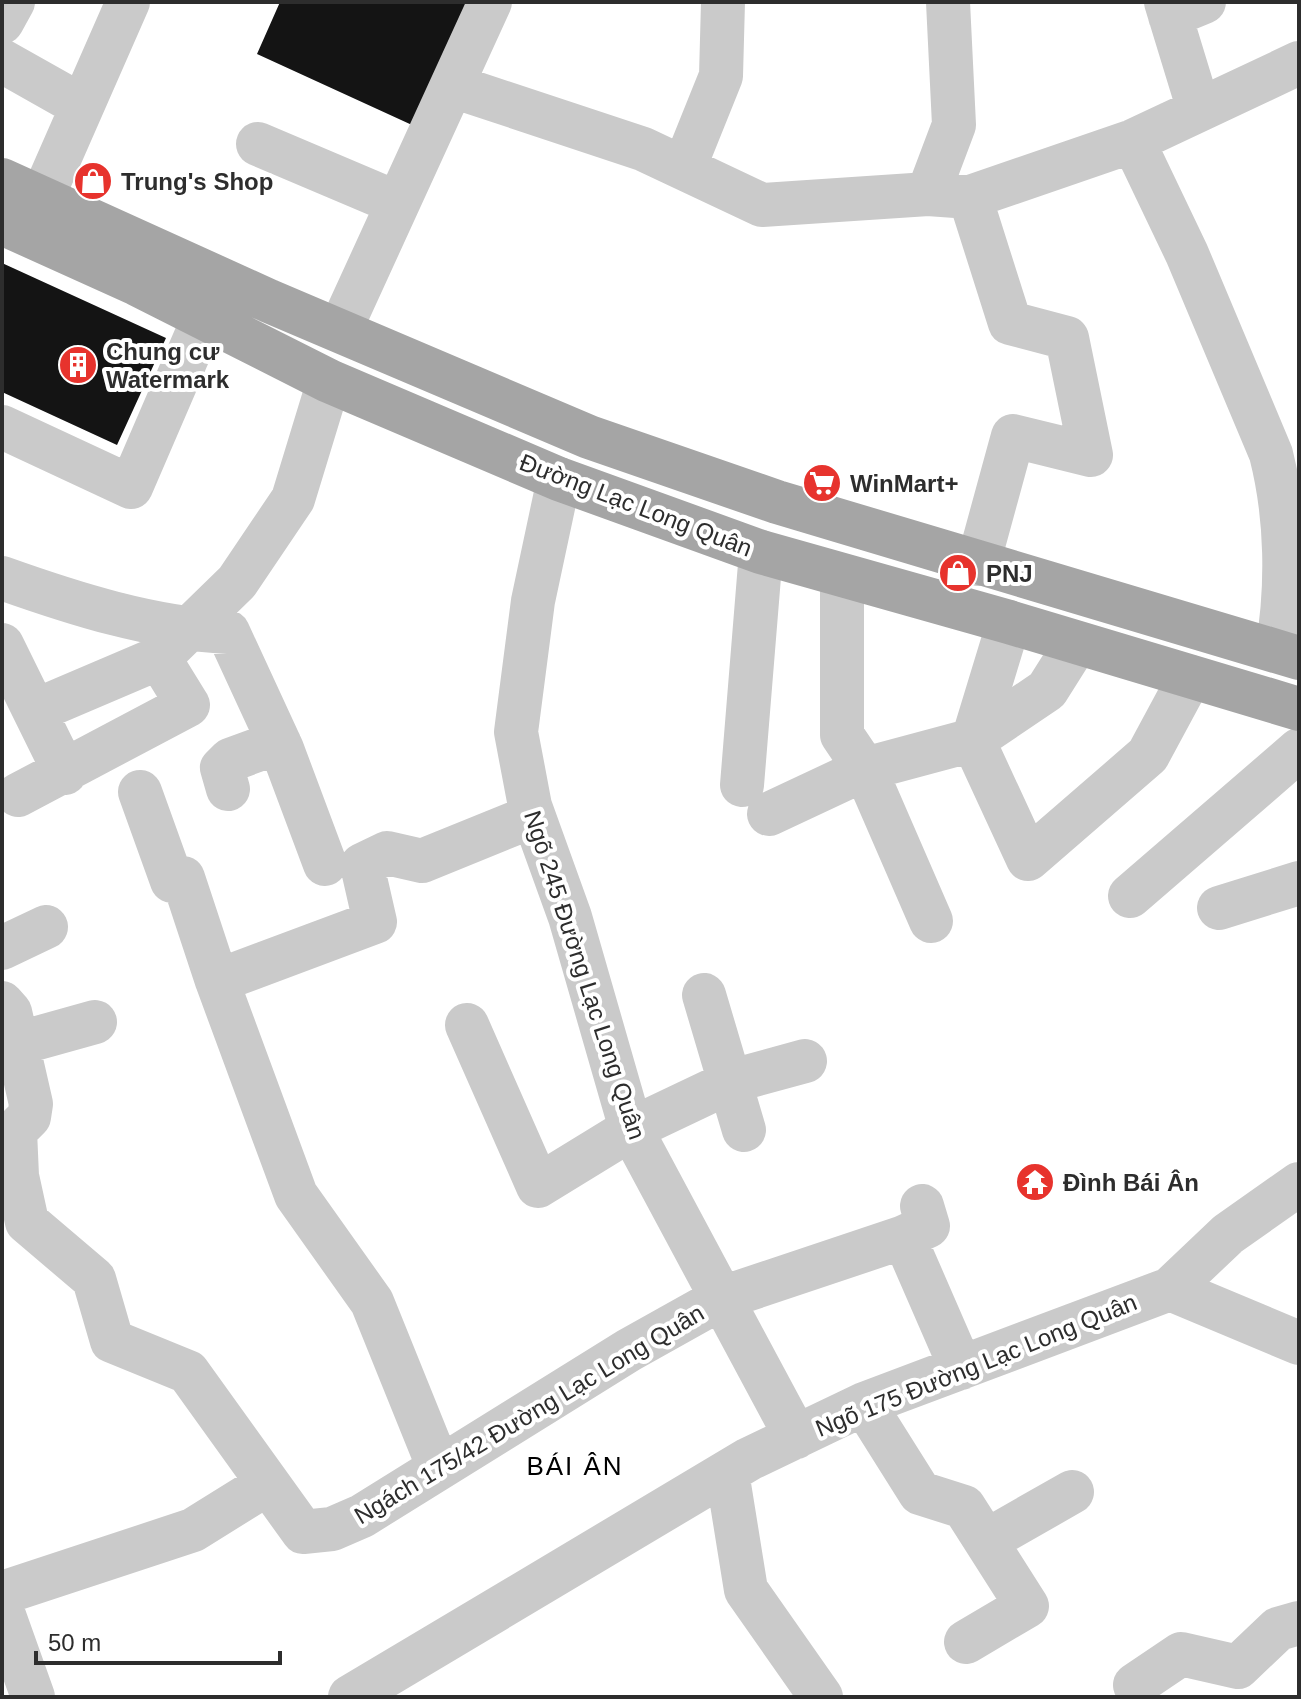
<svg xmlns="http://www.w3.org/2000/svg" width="1301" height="1699" font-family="Arial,sans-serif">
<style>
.building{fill:#141414}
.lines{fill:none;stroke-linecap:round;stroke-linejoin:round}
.minor{stroke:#cacaca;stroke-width:44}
.major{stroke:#a5a5a5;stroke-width:44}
.labels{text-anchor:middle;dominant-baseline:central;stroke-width:8;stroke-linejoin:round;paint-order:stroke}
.poi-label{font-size:24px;font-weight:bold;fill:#2d2d2d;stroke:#fff;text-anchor:start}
.street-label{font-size:24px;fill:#2d2d2d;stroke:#fff}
.neighbourhood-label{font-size:26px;letter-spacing:2px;fill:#000;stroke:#fff}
</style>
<rect width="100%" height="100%" fill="#fff"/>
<path class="building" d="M280,2h187l-55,123 -155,-71z
M2,263l164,75 -49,107 -115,-53z"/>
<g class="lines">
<path class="minor" d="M1166,2l33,108
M1170,16l34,-14
M2,22l11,-20
M2,61l80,45
M453,86l190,63 119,56 166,-11 42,3 163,-56 166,-78
M1133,141l54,113 84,200c16,63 17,133 6,197
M258,144l125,53
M684,168l37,-92 2,-74
M928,194l26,-69 -6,-123
M970,197l40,126 57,15 24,117 -78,-19 -35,128
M42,198l86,-196
M340,330l150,-328
M2,427l129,60 72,-167
M559,479l-26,122 -17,131 14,74 40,111 61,212 165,308
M842,577v158l23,34 66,152
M2,578c73,26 149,50 226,54l54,117 43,115
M1009,622l-36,118 55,119 120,-104 42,-78
M2,645l63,128
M37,710l122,-52 78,-76 56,-83 36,-118
M742,785l19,-233
M228,789l-6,-21 8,-8 49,-18
M140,792l32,89 11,-3 34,103 79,214 76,107 67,166
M18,795l170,-90 -29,-47
M769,814l96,-45 108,-29 74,-50 29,-46
M1130,896l169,-146
M1219,908l80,-25
M2,948l44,-21
M217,981l158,-59 -13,-57 25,-12 35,8 111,-45
M704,995l40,135
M2,1003l8,9 21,92 -2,13 -14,14 2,45 10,46 67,57 18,62 76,31 115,160 29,-3 30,-13 267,-166 93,-52 182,-61 57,131
M467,1025l71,161 93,-57 101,-48 73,-20
M16,1044l79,-22
M904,1237l24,-11 -6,-20
M1170,1289l129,54
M864,1404l56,89 44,14 63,99 -61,36
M727,1472l19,118 75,107
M986,1541l86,-49
M2,1593l191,-63 74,-46
M2,1610l31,87
M1135,1685l46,-31 57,13 40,-38 21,-6
M350,1697l399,-238 115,-55 306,-115 58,-55 71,-50"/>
<path class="major" d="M2,180l267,121 320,136 188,65 522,156
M2,223l135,61 192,97 230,98 202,73 248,70 290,87"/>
</g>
<defs>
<symbol id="shop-disc" viewBox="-11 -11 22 22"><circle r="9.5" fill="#e7332d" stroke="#fff"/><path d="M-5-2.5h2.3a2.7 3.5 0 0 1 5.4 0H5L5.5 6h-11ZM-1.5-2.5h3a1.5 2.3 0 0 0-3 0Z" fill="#fff"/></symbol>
<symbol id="building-disc" viewBox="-11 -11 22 22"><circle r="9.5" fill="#e7332d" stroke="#fff"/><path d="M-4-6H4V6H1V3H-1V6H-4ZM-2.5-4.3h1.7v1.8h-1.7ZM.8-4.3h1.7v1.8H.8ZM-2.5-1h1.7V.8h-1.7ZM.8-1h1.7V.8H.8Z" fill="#fff"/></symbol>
<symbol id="supermarket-disc" viewBox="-11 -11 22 22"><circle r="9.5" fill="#e7332d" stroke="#fff"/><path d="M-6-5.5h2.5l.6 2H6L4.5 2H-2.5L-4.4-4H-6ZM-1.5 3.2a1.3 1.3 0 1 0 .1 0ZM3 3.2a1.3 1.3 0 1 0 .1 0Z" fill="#fff"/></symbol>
<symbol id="temple-disc" viewBox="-11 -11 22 22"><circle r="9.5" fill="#e7332d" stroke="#fff"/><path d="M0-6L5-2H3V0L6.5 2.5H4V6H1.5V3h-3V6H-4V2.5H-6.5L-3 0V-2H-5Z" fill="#fff"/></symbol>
</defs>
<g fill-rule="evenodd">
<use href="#shop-disc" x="71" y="159" width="44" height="44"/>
<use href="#building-disc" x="56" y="343" width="44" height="44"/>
<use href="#supermarket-disc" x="800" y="461" width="44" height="44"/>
<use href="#shop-disc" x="936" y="551" width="44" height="44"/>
<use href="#temple-disc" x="1013" y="1160" width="44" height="44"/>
</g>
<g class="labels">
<g class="poi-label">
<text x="121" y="181">Trung's Shop</text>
<text x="106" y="351">Chung cư<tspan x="106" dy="28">Watermark</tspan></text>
<text x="850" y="483">WinMart+</text>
<text x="986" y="573">PNJ</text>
<text x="1063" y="1182">Đình Bái Ân</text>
</g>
<g class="street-label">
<text transform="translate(636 505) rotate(21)">Đường Lạc Long Quân</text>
<text transform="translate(585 975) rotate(72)">Ngõ 245 Đường Lạc Long Quân</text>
<text transform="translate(976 1365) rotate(-22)">Ngõ 175 Đường Lạc Long Quân</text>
<text transform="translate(529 1414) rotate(-31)">Ngách 175/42 Đường Lạc Long Quân</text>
</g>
<g class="neighbourhood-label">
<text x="575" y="1466">BÁI ÂN</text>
</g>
</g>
<rect width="1301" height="1699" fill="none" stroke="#2d2d2d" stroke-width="8"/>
<path d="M36 1651v12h244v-12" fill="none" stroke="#2d2d2d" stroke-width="4"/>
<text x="48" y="1651" font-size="24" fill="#2d2d2d" stroke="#ffffff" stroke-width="6" paint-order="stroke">50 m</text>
</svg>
